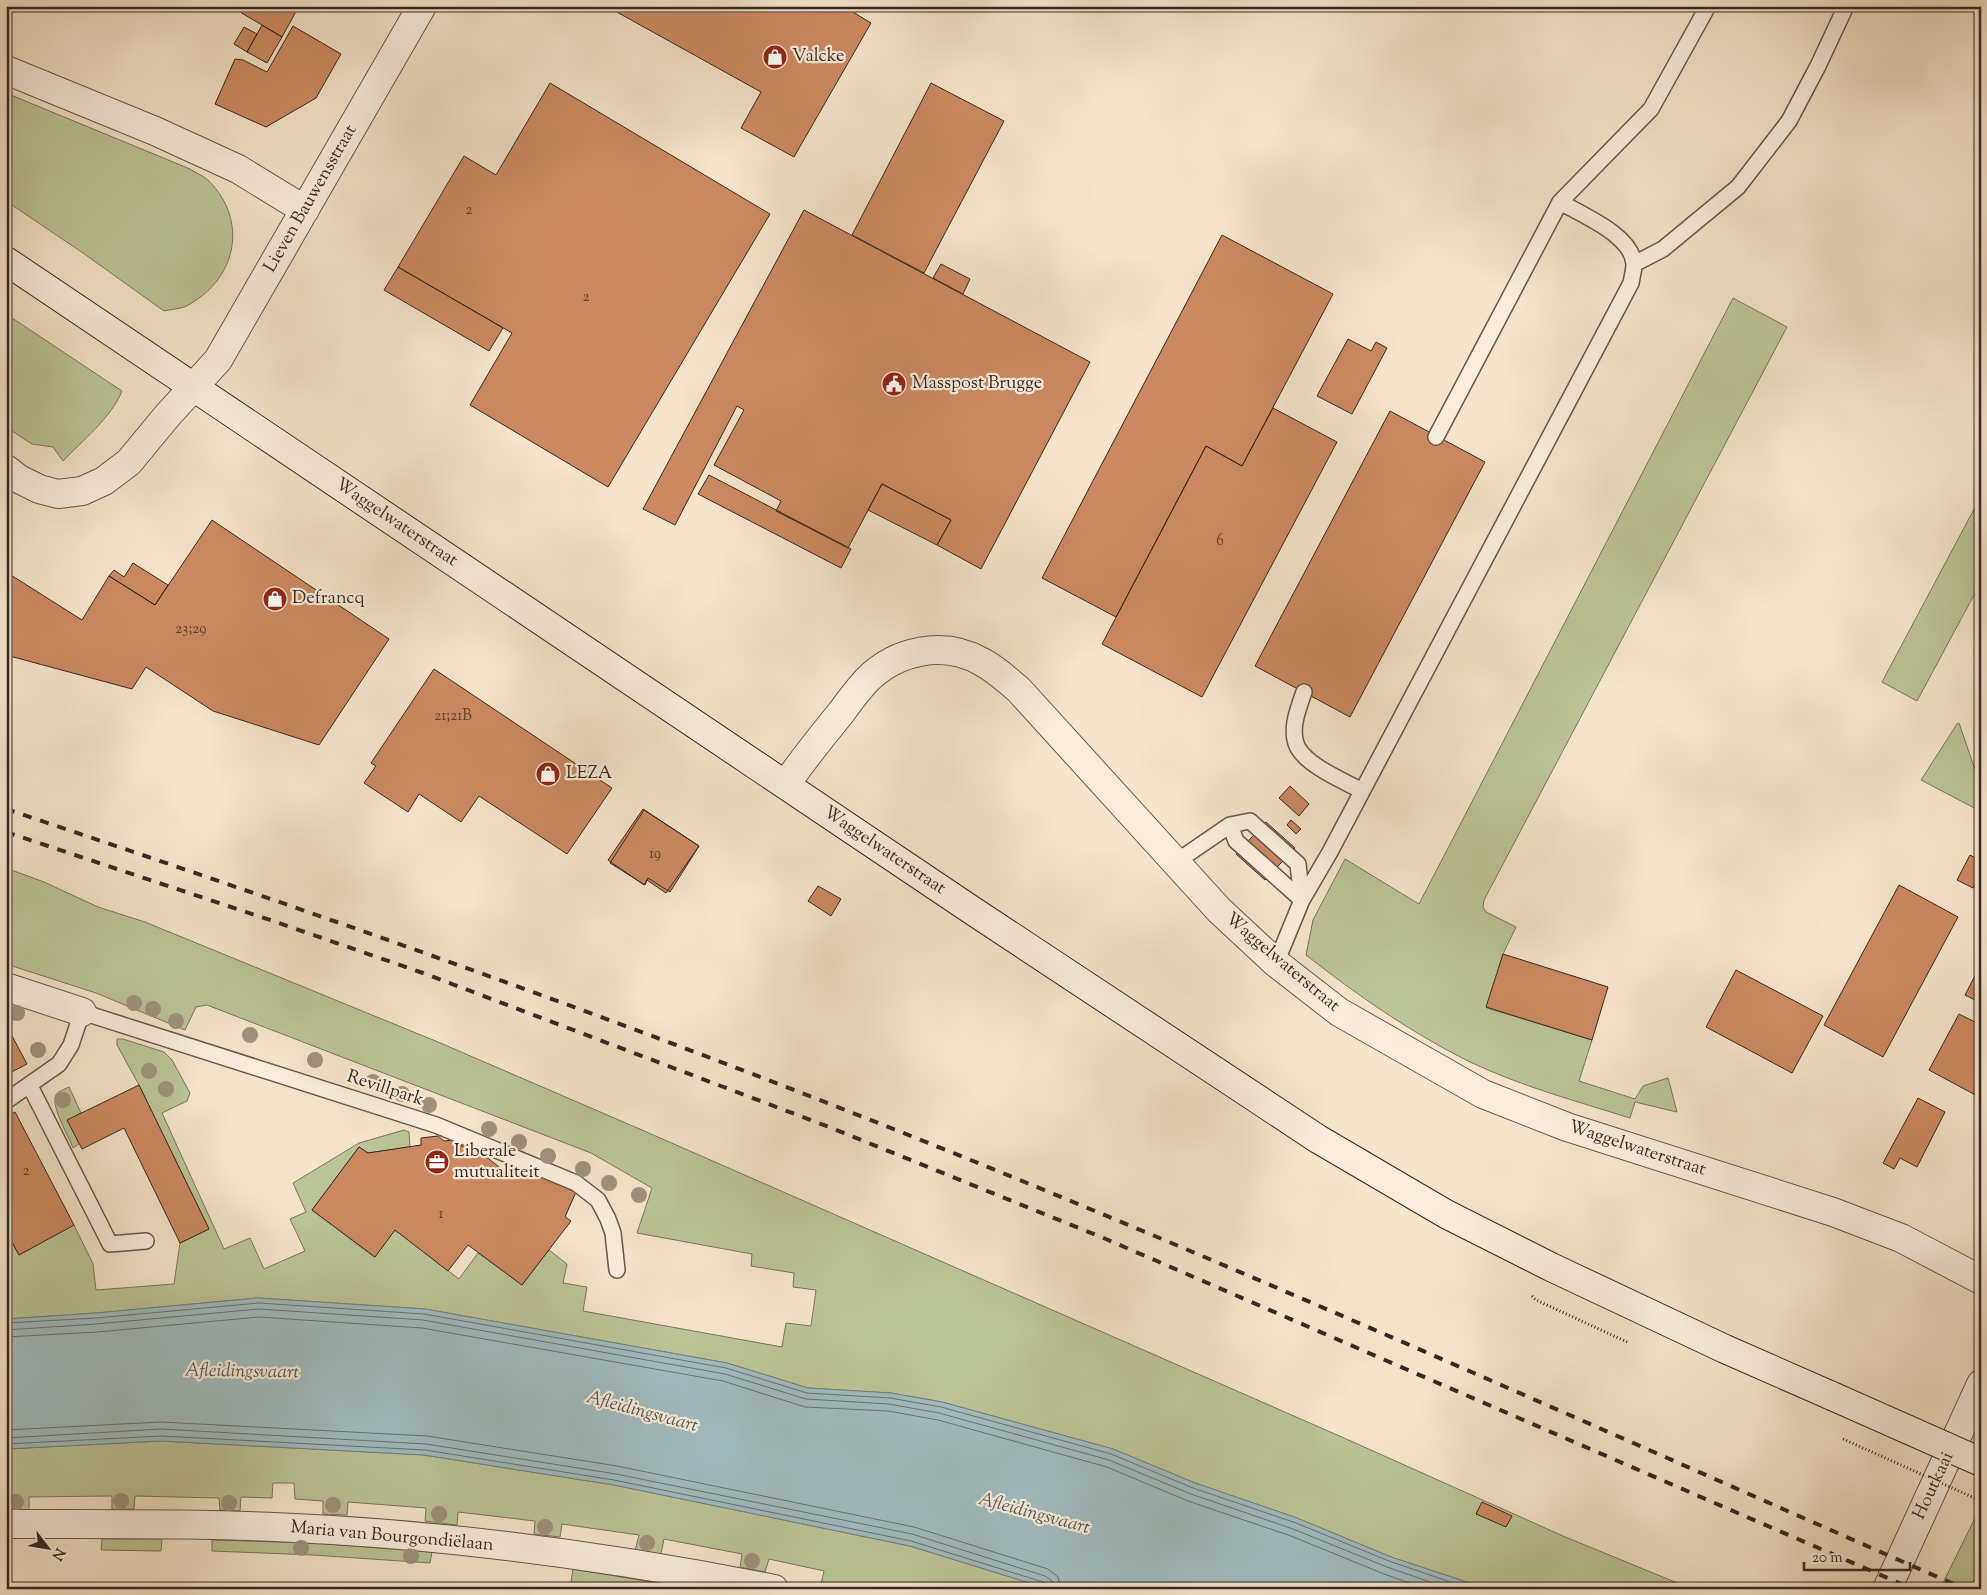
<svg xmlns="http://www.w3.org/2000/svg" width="1987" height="1595" font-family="'Sorts Mill Goudy',serif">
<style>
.green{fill:#bbc497;stroke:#78765c}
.water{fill:#a0bcc0;stroke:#758180}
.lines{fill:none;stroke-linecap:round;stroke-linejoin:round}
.shore{stroke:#6a7270;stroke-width:1}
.building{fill:#cc8961;stroke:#352821}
.service-casing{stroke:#65574b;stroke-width:18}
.minor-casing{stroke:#65574b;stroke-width:30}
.secondary-casing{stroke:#352821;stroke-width:30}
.path{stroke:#352821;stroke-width:3;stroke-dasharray:1 2.5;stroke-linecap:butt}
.service{stroke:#f8eddd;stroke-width:15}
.minor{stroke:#f8eddd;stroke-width:28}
.secondary{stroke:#f8eddd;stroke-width:28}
.rail{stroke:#352821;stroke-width:4;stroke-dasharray:9 9;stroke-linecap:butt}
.secondary-bridge-casing{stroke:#352821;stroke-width:30;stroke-linecap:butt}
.path-bridge{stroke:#352821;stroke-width:3;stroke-dasharray:1 2.5;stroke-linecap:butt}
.secondary-bridge{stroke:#f8eddd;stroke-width:28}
.tree{fill:#9e927d}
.labels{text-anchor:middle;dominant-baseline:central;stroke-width:4.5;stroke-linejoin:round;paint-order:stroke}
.number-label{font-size:15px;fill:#5b4031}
.poi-label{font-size:18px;fill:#352821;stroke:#f8eddd;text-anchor:start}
.street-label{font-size:18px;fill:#352821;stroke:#f8eddd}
.water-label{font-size:19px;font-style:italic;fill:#555451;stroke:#f8eddd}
</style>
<rect width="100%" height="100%" fill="#f5e4ca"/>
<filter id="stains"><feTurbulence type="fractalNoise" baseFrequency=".004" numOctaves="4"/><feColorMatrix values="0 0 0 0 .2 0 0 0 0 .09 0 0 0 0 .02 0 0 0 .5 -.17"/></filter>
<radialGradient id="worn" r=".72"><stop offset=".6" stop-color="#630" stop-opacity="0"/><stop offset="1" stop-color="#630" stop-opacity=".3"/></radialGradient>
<path class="green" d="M6,93l184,76c6,4 14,7 19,12 39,40 28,96 -19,123 -7,5 -18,5 -26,7l-81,-58 -77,-52z
M1733,298l54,29 -303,573 -1,7 3,5 30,15 -13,27 -16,54 105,32 -13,41 56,18 8,-13 25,-8 9,34 -42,-10 -5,16c-54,-17 -110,-32 -162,-57 -58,-29 -111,-66 -162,-106l7,-35 32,-61 74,45z
M6,314l116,77c-11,27 -39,49 -59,70l-10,-14 -21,-3 -26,-17z
M1981,496v86l-64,119 -35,-19z
M1959,723l22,64v22l-3,1 -57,-30 36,-56z
M6,868l38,14 54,25 47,15 293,120 204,88 702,308 219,98 129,53h-204l-97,-32 -94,-39 -102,-35 -82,-34 -171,-47 -51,-9 -83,-5 -81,-25 -302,-54 -167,-11 -162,15 -90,6v-88l13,24 55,-30 19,39 3,26 78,-6 6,-41 29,-14 -70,-144 -22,-40v-6h6l41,13 8,8 18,33 -3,8 -25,12 62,136 26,-11 14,31 41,-18 -15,-32 16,-7 -13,-29 66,-40 45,-13 5,2 1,15 -42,6 -9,-6 -47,63 62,47 21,-27 64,49 19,-26 44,32 27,-35 18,14 -4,19 24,4 -4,24 199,36 4,-24 25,3 5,-36 -23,-3 1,-14 -43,-7 1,-12 -115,-21 15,-45 -61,-35 -384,-148 -11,2 -11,23 -89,-37 -90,-29z
M69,1087l12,26 -13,7 11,24 -6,4c-4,-11 -23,-43 -17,-53 2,-4 9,-6 13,-8z
M161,1441l263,14 190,30 296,61 139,43h-213l-15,-5 3,-13 -55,-12 -4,13 -25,-5 2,-13 -78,-15 -3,15 -26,-3 4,-16 -77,-11 -2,13 -26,-3 1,-13 -77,-9 -1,13 -32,-4 1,-13 -78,-6 -1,13 -24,-1v-13l-28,-2 -1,-16h-21l-1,15 -31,-1 -1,14 -20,-1 -1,-12 -84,-2 -1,13h-22v-13l-83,1v13l-23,1v-62z
M1981,1506v83h-41z
M102,1539h60l-1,12 -60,-1z
M212,1540l102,3 118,9 -2,11 -117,-8 -101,-4z
M573,1569l109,18 -1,2h-67l-43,-7z"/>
<path class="water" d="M258,1298l167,11 302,54 81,25 83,5 51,9 171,47 82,34 102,35 94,39 97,32h-439l-139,-43 -296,-61 -190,-30 -263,-14 -155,8v-130l90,-6z"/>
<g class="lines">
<path class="shore" d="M6,1323l90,-5 163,-15 165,11 302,54 81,25 83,5 51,9 170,47 82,34 103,35 93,38 82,28
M6,1330l90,-6 163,-15 164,11 302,54 81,25 83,5 50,9 170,47 82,34 102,35 94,38 63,22
M6,1337l91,-5 162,-15 163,11 301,53 82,26 83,4 50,9 169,47 81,34 103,35 93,38 43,15
M6,1430l155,-8 266,14 190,30 297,61 134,42 10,8 3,12
M6,1438l155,-9 265,15 190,30 296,60 133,42 7,5 1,8
M6,1444l155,-8 264,14 189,30 297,61 132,41 3,2 1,5"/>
</g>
<path class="building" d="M230,6h69l-17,31z
M606,6h237l28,17 -77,134 -53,-29 20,-36z
M262,25l20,12 -15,26 -20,-11z
M293,26l48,28 -25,44 -50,29 -51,-23 20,-45 8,1 24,12z
M244,27l13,7 -10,18 -13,-8z
M550,83l220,131 -162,273 -138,-82 42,-72 -114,-66 66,-111 32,19z
M931,83l73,38 -80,152 -72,-38z
M804,210l286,152 -109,207 -44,-24 14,-25 -69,-36 -34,64 -72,-37 5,-10 -67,-36 30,-55 -7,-4 -62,119 -32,-16z
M1222,235l111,59 -91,172 -36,-20 -90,171 -74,-39z
M941,264l29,15 -7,15 -30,-16z
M398,267l105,61 -14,23 -105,-61z
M1348,339l23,12 5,-9 11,6 -35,66 -35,-18z
M1273,408l64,34 -135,255 -100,-53 104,-198 36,20z
M1390,411l95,51 -135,255 -95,-51z
M709,475l142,74 -10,19 -143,-74z
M882,484l69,36 -14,25 -69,-35z
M212,520l177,119 -70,106 -106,-34 -67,-44 -14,22 -126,-34v-83l76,48 27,-44 46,29z
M133,563l35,22 -13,20 -46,-29 5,-6 10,7z
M434,669l178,119 -45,66 -88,-58 -18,26 -42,-28 -11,18 -44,-29 12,-17 -5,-3z
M1290,786l19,18 -10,12 -20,-18z
M643,809l56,37 -33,47 -19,-13 -3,5 -36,-25z
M644,810l55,36 -29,46 -22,-14 -3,7 -35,-22z
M1291,820l10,9 -5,5 -9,-9z
M1266,822l29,26 -30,32 -29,-26z
M1970,855l11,6v11l-8,16 -16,-8z
M1899,885l59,32 -75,140 -59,-32z
M818,886l23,13 -10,17 -23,-15z
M1503,954l105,33 -16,53 -106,-33z
M1981,964v39l-16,-8z
M1736,970l87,46 -31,57 -86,-46z
M1959,1014l22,11v73l-52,-28z
M11,1034l16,30 -21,11v-38z
M139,1085l70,144 -29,14 -56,-115 -42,21 -15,-29z
M1918,1098l27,14 -28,55 -17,-9 -6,11 -11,-6z
M15,1112l59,113 -55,30 -13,-24v-114z
M438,1136l6,5 10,-1 22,17 4,-5 32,25 6,-10 58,25 -11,25 6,4 -49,64 -54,-40 -20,26 -53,-41 -20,27 -63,-47 47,-63 9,6 53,-8v-7z
M1482,1502l30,14 -6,11 -30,-13z"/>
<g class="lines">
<defs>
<path id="service" d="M1634,264l29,-15 75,-62 51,-66 29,-55 28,-60
M1436,437l124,-235 91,-93 57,-103
M1304,692c-6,17 -15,39 -6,56 10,18 46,33 64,43
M1230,825l6,16 66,59 28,-48 301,-569c1,-6 3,-13 3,-19 -2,-29 -52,-49 -74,-62
M1176,862l54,-37 20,-4 48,43 4,36 -26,63
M30,1086l80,158 36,-3
M6,1101l53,-37 12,-19 11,-33 354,113 140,58 22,17 10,19 5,14 4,37"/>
<path id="minor" d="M6,70l149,61 83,38 67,41
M6,469l13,10 20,10 19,5 24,-3 22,-10 25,-19 38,-46 51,-56 204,-354
M786,784c17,-24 35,-47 54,-70 8,-11 17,-23 26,-33 30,-31 78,-41 116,-19 14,7 25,18 37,28l200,220 57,53 63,49 144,82 84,33 266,85 68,26 80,42
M6,987l76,25
M6,1524c109,0 218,-1 326,6 148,9 297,30 442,59
M1887,1589l94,-205"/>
<path id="secondary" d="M6,261l964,648 348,230 128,75 105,53 174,82 107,47"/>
</defs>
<use href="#service" class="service-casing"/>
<use href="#minor" class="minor-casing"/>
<use href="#secondary" class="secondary-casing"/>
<path class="path" d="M1532,1296l4,4 91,42"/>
<use href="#service" class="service"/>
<use href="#minor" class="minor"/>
<use href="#secondary" class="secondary"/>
<path class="rail" d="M6,809c278,93 556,190 829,297 381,149 755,319 1130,483
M6,832l267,89 150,52 406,154 277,112 807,350"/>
<defs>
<path id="secondary-bridge" d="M1832,1396l149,66"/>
</defs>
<use href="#secondary-bridge" class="secondary-bridge-casing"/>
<path class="path-bridge" d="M1843,1439l138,62"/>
<use href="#secondary-bridge" class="secondary-bridge"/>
</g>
<g class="tree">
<circle cx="134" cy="1003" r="8"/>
<circle cx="153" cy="1009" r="8"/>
<circle cx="17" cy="1013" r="8"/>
<circle cx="176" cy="1021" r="8"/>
<circle cx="250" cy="1035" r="8"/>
<circle cx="38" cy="1050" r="8"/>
<circle cx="315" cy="1060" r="8"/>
<circle cx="149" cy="1071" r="8"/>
<circle cx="373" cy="1082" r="8"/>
<circle cx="166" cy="1089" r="8"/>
<circle cx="402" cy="1094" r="8"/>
<circle cx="63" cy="1100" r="8"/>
<circle cx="429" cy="1105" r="8"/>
<circle cx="489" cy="1129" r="8"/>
<circle cx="519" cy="1142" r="8"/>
<circle cx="548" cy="1156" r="8"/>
<circle cx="583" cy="1169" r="8"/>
<circle cx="609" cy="1183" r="8"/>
<circle cx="639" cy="1195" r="8"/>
<circle cx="121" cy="1501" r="8"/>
<circle cx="16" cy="1502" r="8"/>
<circle cx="229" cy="1503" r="8"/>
<circle cx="333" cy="1505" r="8"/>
<circle cx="439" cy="1514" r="8"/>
<circle cx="545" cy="1527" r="8"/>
<circle cx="647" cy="1543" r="8"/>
<circle cx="301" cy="1548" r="8"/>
<circle cx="411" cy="1556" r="8"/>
<circle cx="752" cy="1561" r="8"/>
</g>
<defs>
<symbol id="shop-disc" viewBox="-11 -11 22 22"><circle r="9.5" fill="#8f2418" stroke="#f8eddd"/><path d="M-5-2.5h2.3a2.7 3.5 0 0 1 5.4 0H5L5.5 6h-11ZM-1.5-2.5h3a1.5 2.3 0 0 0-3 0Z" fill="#fff"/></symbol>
<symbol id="civic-disc" viewBox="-11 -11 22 22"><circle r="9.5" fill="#8f2418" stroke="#f8eddd"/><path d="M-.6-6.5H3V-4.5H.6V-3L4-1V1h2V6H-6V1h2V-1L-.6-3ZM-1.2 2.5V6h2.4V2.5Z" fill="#fff"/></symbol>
<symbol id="office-disc" viewBox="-11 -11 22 22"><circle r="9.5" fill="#8f2418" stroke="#f8eddd"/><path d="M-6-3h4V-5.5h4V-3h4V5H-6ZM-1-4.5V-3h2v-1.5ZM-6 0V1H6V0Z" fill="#fff"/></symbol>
</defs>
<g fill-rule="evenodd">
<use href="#shop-disc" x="761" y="43" width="28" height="28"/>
<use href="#civic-disc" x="880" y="370" width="28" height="28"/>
<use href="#shop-disc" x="261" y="585" width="28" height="28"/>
<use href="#shop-disc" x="534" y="760" width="28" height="28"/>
<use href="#office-disc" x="423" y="1148" width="28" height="28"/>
</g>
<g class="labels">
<g class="number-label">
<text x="469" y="210">2</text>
<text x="586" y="297">2</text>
<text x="1220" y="541">6</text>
<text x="191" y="629">23;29</text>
<text x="453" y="716">21;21B</text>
<text x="655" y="854">19</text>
<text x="26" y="1171">2</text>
<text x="441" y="1214">1</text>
</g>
<g class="poi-label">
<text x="792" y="57">Valcke</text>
<text x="912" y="384">Masspost Brugge</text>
<text x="292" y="599">Defrancq</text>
<text x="566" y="774">LEZA</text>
<text x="454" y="1152">Liberale<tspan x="454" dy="21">mutualiteit</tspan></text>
</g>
<g class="street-label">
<text transform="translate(311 199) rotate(-60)">Lieven Bauwensstraat</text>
<text transform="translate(396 523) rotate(34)">Waggelwaterstraat</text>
<text transform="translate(884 851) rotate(34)">Waggelwaterstraat</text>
<text transform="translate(1282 963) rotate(40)">Waggelwaterstraat</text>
<text transform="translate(385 1089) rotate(18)">Revillpark</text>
<text transform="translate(1637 1149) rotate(18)">Waggelwaterstraat</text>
<text transform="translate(1934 1486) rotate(-65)">Houtkaai</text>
<text transform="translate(392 1537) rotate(5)">Maria van Bourgondiëlaan</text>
</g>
<g class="water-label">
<text transform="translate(242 1372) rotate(1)">Afleidingsvaart</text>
<text transform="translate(642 1412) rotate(15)">Afleidingsvaart</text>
<text transform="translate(1034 1514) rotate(15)">Afleidingsvaart</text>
</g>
</g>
<rect width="1987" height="1595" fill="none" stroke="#f5e4ca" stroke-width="25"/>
<rect x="8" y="8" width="1972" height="1580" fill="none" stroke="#352821" stroke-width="2.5"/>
<rect x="12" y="12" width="1962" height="1570" fill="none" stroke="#352821"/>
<g transform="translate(48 1548) rotate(121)" stroke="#f8eddd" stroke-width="4" paint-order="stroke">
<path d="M0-4L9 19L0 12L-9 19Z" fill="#352821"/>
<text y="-8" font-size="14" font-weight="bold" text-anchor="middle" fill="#352821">N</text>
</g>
<path d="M1804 1562v8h106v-8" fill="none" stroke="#352821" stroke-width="2.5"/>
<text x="1812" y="1562" font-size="15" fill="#352821" stroke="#f8eddd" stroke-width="4" paint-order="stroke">20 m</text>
<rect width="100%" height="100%" filter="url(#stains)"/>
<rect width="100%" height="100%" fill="url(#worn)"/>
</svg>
